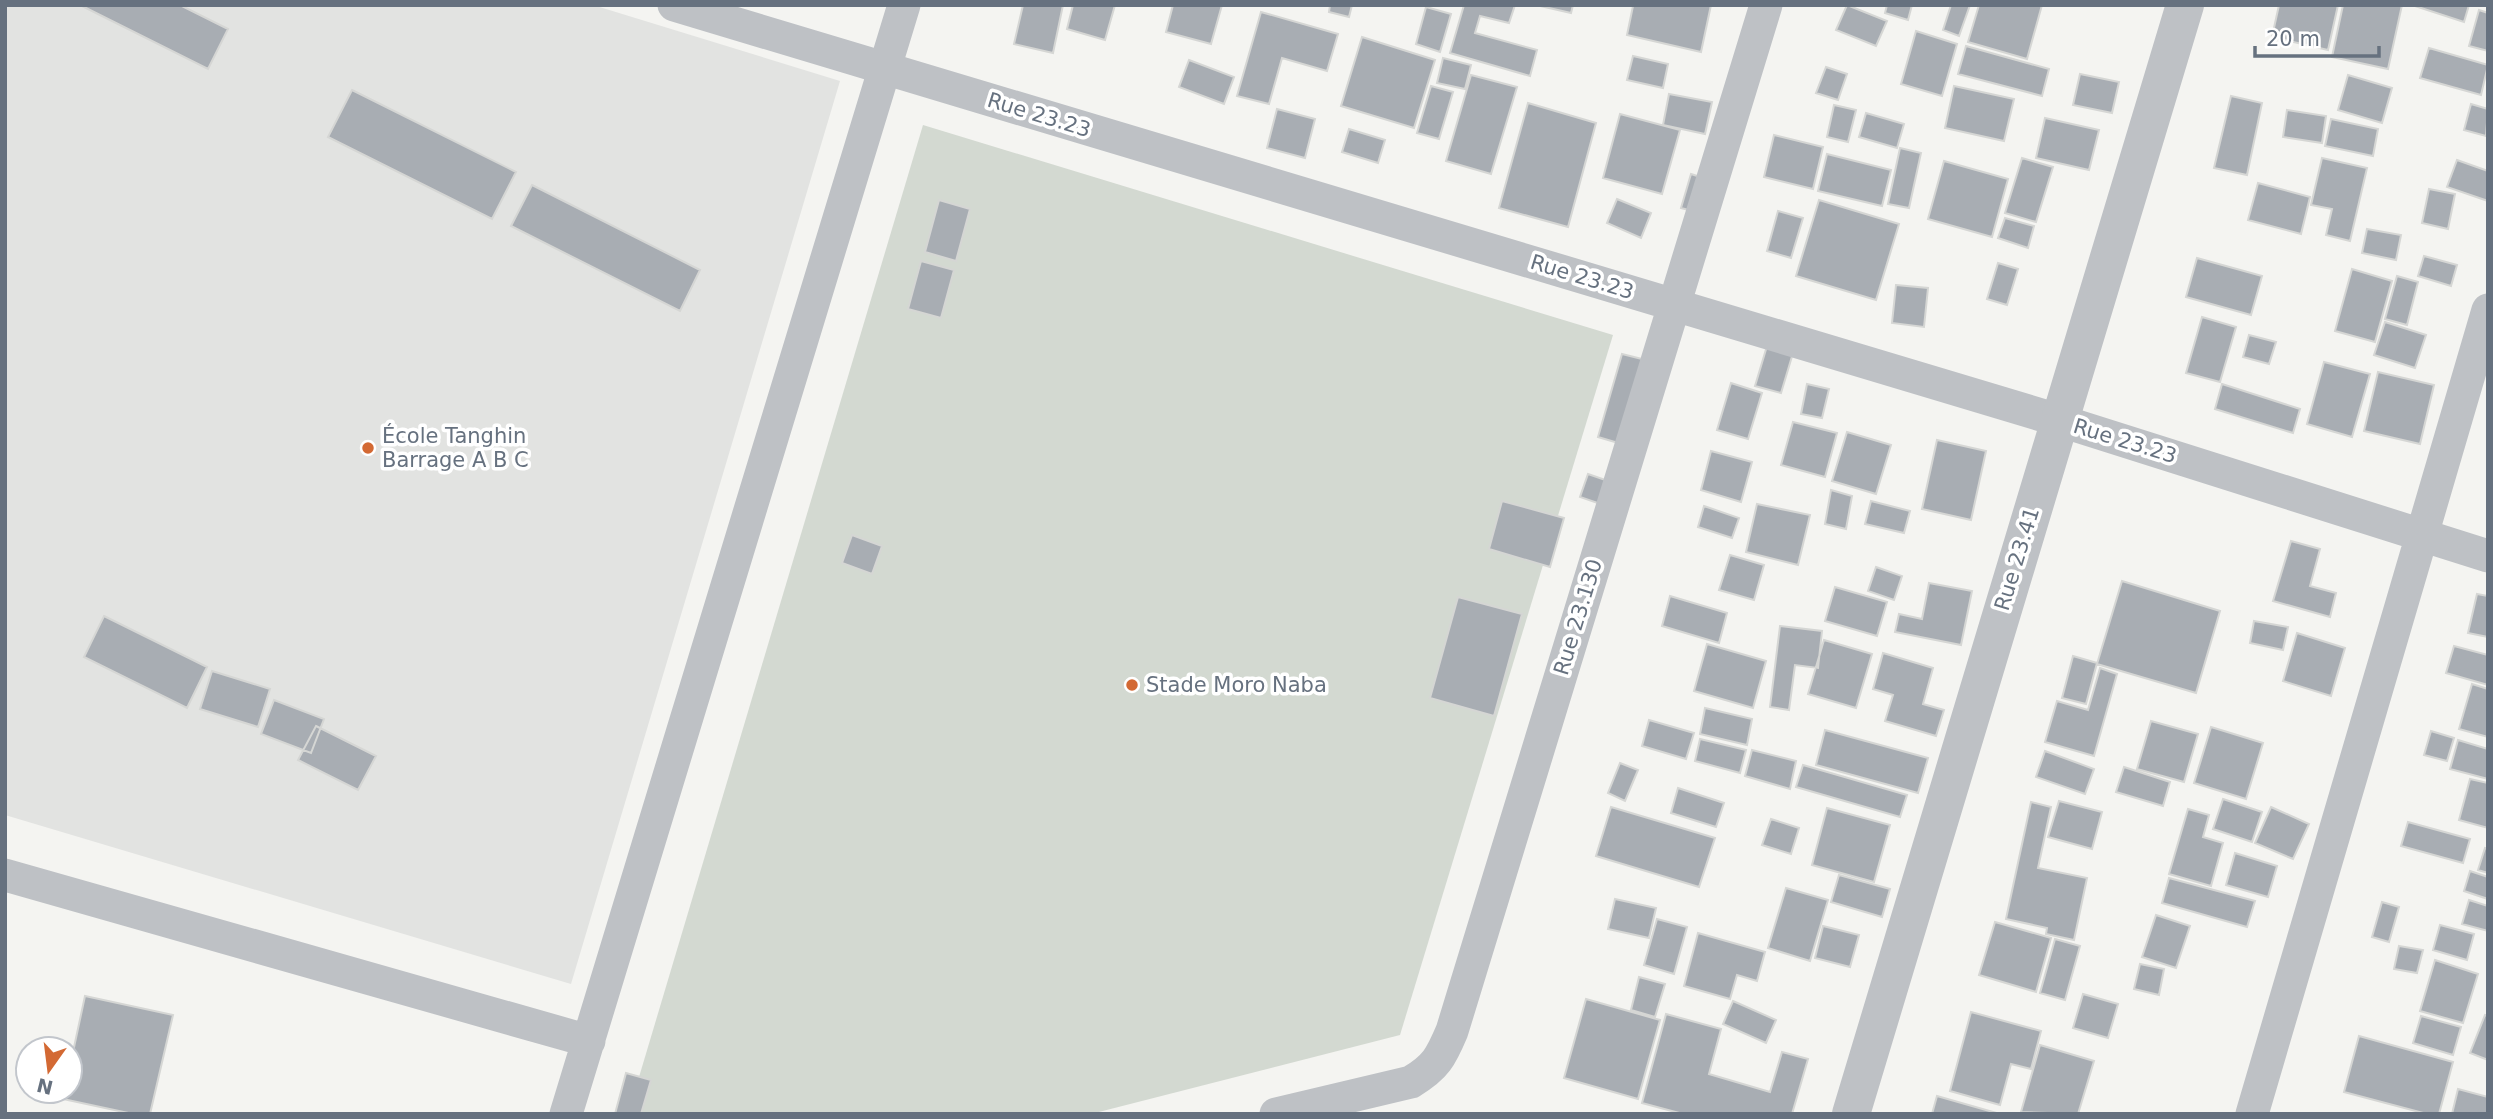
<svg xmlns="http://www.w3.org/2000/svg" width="2493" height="1119" font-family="'DejaVu Sans',sans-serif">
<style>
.built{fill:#e2e3e1}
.green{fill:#d3d9d1}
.building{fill:#a8adb3;stroke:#d5d6d4;stroke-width:2}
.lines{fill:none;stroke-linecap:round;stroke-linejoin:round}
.minor{stroke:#bec1c5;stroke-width:33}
.tertiary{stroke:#bec1c5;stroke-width:38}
.poi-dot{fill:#d36933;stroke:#fff;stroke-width:2.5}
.labels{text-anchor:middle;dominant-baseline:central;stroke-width:7;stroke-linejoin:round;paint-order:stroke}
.street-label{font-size:21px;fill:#66717f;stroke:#fff}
.poi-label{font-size:21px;fill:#66717f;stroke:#fff;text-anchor:start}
</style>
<rect width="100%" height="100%" fill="#f4f4f1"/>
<path class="built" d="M5,5h588l247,76 -269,903 -566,-169z"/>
<path class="green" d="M923,125l690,210 -213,700 -309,79h-463z"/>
<path class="building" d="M80,5h100l48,24 -20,40z
M1023,5h40l-10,48 -39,-9z
M1073,5h42l-10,35 -38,-11z
M1173,5h49l-11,39 -45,-12z
M1330,5h22l-3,12 -20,-5z
M1464,5h51l-6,18 -29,-7 -5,17 62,17 -7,26 -80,-23z
M1536,5h37l-2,8z
M1628,5h83l-10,47 -74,-17 6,-29z
M1847,5l40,16 -11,25 -40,-16z
M1887,5h25l-4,15 -23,-7z
M1951,5h19l-11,31 -16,-6z
M1979,5h63l-15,54 -59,-17z
M2279,5h59l-10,45 -56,-13z
M2343,5h59l-14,64 -56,-12z
M2412,5h57l-5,17z
M1426,7l25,7 -11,38 -24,-8z
M2479,10l9,3v38l-19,-5z
M1261,12l77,22 -11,37 -45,-13 -13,46 -32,-8z
M1916,31l41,13 -15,52 -41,-12z
M1362,37l73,23 -21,68 -73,-22z
M1966,46l83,23 -7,27 -84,-22z
M2429,48l59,17 -7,30 -61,-17z
M1633,56l35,8 -5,24 -36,-8z
M1443,58l28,7 -6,24 -28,-6z
M1189,60l45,17 -10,27 -45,-17z
M1826,67l21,7 -9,26 -22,-7z
M2080,74l39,8 -7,31 -39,-8z
M1471,75l46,12 -26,87 -45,-13z
M2348,75l44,13 -10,35 -44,-13z
M1431,86l22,6 -14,47 -22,-6z
M1954,86l60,13 -10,42 -59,-13z
M352,90l164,82 -24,47 -164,-82z
M1669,94l43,8 -7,32 -42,-9z
M2231,96l31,7 -15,72 -33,-7z
M1528,103l68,20 -28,104 -69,-19z
M2471,104l17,5 -2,27 -22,-6z
M1834,105l22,5 -8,32 -21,-5z
M1277,109l38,10 -10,39 -38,-10z
M2287,110l39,6 -4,27 -39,-6z
M1866,113l38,11 -7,24 -38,-11z
M1620,114l60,16 -18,64 -59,-16z
M2045,118l54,12 -10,40 -53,-12z
M2331,119l47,10 -5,27 -48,-10z
M1349,129l36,11 -7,23 -36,-11z
M1774,135l49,12 -10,42 -49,-12z
M1900,148l21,5 -12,55 -21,-4z
M1827,154l64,16 -9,36 -64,-15z
M2022,158l31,9 -17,55 -31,-9z
M2322,158l45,10 -17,73 -24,-6 6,-26 -21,-4z
M2457,160l31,11v30l-41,-14z
M1944,161l64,18 -16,58 -64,-18z
M1691,174l19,6 -10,33 -19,-5z
M2258,183l52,14 -9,37 -53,-14z
M532,185l168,85 -20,41 -169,-85z
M2429,189l26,5 -7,35 -26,-6z
M1617,199l34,14 -10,25 -34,-15z
M939,200l31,9 -14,52 -31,-9z
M1819,200l80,24 -23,76 -80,-24z
M1778,211l25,7 -12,40 -24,-7z
M2005,218l29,8 -6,22 -30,-10z
M2367,229l34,6 -5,25 -34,-7z
M2424,256l33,9 -6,21 -33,-10z
M2197,258l65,18 -11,39 -65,-18z
M921,261l33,9 -13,48 -33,-9z
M1998,263l20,6 -11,36 -20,-6z
M2352,269l40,12 -17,61 -40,-11z
M2397,276l21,6 -11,43 -22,-6z
M1896,285l32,3 -4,39 -32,-4z
M2202,317l34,10 -16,55 -34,-9z
M2385,322l41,13 -11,33 -41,-13z
M2249,335l27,7 -7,22 -26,-7z
M1767,346l26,7 -12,40 -26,-7z
M1622,354l28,7 -25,84 -27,-8z
M2324,362l46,12 -18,63 -45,-13z
M2378,372l56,13 -14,59 -56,-13z
M1731,383l31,10 -14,46 -31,-9z
M1807,384l22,5 -7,29 -21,-4z
M2222,384l78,25 -7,24 -78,-24z
M1793,422l44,11 -12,44 -44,-12z
M1847,432l44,13 -15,49 -44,-13z
M1937,440l49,11 -15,69 -49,-11z
M1711,451l41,11 -11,40 -40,-12z
M1588,474l32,11 -8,23 -32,-11z
M1831,490l21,6 -6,33 -21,-5z
M1502,501l62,17 -14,49 -61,-18z
M1871,501l39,10 -6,22 -39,-9z
M1757,504l53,11 -12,50 -52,-13z
M1704,506l35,12 -7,20 -34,-11z
M852,535l30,11 -10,28 -30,-11z
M2291,541l29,8 -10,37 26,7 -6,24 -57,-16z
M1730,555l34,10 -10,35 -35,-10z
M1876,567l26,9 -8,24 -26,-9z
M2122,581l98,30 -24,82 -99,-29z
M1929,583l43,8 -11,54 -66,-13 4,-18 23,5z
M1835,587l52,15 -10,34 -52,-15z
M2477,594l11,2v41l-20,-4z
M1670,596l57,17 -8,30 -57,-17z
M1458,597l64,17 -28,102 -64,-18z
M104,616l103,51 -20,41 -103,-51z
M2254,621l34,6 -5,23 -33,-7z
M1780,626l42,5 -4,37 -23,-3 -6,45 -19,-3z
M2297,633l48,15 -14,48 -48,-15z
M1824,640l48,14 -16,54 -48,-14z
M1707,644l59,17 -13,47 -59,-17z
M2454,646l34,9v30l-42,-12z
M1883,653l50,15 -10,36 21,6 -8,26 -51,-15 8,-26 -20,-6z
M2073,656l24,7 -11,41 -24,-6z
M2100,668l17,6 -23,82 -49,-14 12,-41 31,9z
M212,671l58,18 -12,38 -58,-18z
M2472,684l16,5v48l-29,-8z
M274,700l50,19 -13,34 -50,-19z
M1705,708l47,11 -5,26 -47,-11z
M1649,720l45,13 -8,26 -44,-13z
M2151,721l47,13 -14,48 -47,-13z
M316,726l60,30 -18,34 -60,-30z
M2211,727l52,16 -17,56 -52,-16z
M1825,730l103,28 -10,35 -102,-28z
M2431,731l23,7 -7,23 -23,-6z
M1700,739l46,11 -6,23 -45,-12z
M2458,740l30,9v30l-38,-10z
M1752,750l44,11 -6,28 -45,-13z
M2045,751l49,18 -9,25 -49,-17z
M1620,763l18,7 -13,31 -17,-8z
M1803,765l104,30 -7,22 -104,-30z
M2124,767l46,15 -7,24 -47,-14z
M2470,779l18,4v45l-29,-8z
M1678,788l46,15 -8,24 -45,-14z
M2223,799l39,13 -10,30 -39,-13z
M2059,801l43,11 -10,37 -44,-12z
M2031,802l20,5 -13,61 49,10 -13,62 -28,-6 1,-6 -41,-9z
M1611,807l104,31 -16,49 -103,-31z
M2271,807l38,17 -16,35 -38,-16z
M1827,808l63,17 -16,57 -62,-17z
M2188,809l21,6 -6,22 20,6 -12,43 -42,-12z
M1771,819l28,9 -8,26 -29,-9z
M2408,822l62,17 -7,24 -62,-17z
M2485,848l3,1v24l-10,-3z
M2235,853l42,13 -9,31 -42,-12z
M2470,871l18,6v22l-24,-8z
M1839,875l51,14 -8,28 -51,-15z
M2169,878l86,23 -8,26 -85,-24z
M1786,888l42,12 -18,61 -42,-13z
M1615,899l41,9 -7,30 -41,-9z
M2469,900l19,6v25l-26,-7z
M2382,902l17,5 -10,35 -17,-5z
M2156,915l34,11 -14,42 -34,-11z
M1657,919l30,8 -13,47 -30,-9z
M1995,922l56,16 -15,54 -57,-17z
M2440,925l34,9 -7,26 -34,-10z
M1823,926l36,9 -9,32 -35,-9z
M1698,933l67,19 -8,29 -20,-6 -7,24 -46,-13z
M2055,939l25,7 -15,54 -25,-7z
M2399,946l24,4 -6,23 -23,-4z
M2435,960l43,14 -15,49 -43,-12z
M2140,964l24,5 -5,26 -25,-6z
M1639,977l26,7 -10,33 -24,-7z
M2083,994l35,10 -10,34 -35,-10z
M85,996l88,19 -23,99h-17l-70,-15 2,-8h5v-25z
M1586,999l74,21 -22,79 -74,-21z
M1733,1001l43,19 -10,23 -43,-19z
M1971,1012l70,19 -10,38 -20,-5 -11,41 -50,-14z
M1666,1014l55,15 -12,45 61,18 12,-40 26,7 -16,55h-109l-41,-11z
M2485,1015l3,1v44l-18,-7z
M2421,1016l40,11 -8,28 -40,-12z
M2359,1036l94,26 -14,52h-12l-83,-22z
M2040,1045l54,16 -16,53 -57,-2z
M626,1073l25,7 -10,34h-26z
M2458,1089l30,8v17h-36z
M1937,1096l63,18h-68z"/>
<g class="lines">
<path class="minor" d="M674,5l1384,415 430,136
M5,875l584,166
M566,1114l338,-1109
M1276,1114l135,-32c25,-15 30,-25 41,-51l314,-1026
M2252,1114l236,-804"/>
<path class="tertiary" d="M1851,1114l334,-1109"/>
</g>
<g class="poi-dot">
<circle cx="368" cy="448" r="7"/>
<circle cx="1132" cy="685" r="7"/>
</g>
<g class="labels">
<g class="street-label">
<text transform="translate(1039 115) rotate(17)">Rue 23.23</text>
<text transform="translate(1582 277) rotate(17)">Rue 23.23</text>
<text transform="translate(2125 441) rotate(17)">Rue 23.23</text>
<text transform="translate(2017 559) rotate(-73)">Rue 23.41</text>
<text transform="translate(1578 617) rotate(-73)">Rue 23.130</text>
</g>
<g class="poi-label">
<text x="382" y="436">École Tanghin<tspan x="382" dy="24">Barrage A B C</tspan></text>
<text x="1146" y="685">Stade Moro Naba</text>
</g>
</g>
<rect width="2493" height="1119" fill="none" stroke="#66717f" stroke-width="14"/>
<g transform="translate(49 1070) rotate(194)"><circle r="33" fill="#ffffff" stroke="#c2c6cc" stroke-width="2"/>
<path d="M0-5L12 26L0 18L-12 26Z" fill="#d36933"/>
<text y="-10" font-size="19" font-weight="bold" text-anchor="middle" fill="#66717f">N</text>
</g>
<path d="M2255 46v10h124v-10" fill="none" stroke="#66717f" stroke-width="3.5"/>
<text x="2266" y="46" font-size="21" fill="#66717f" stroke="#ffffff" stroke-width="5" paint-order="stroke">20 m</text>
</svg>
